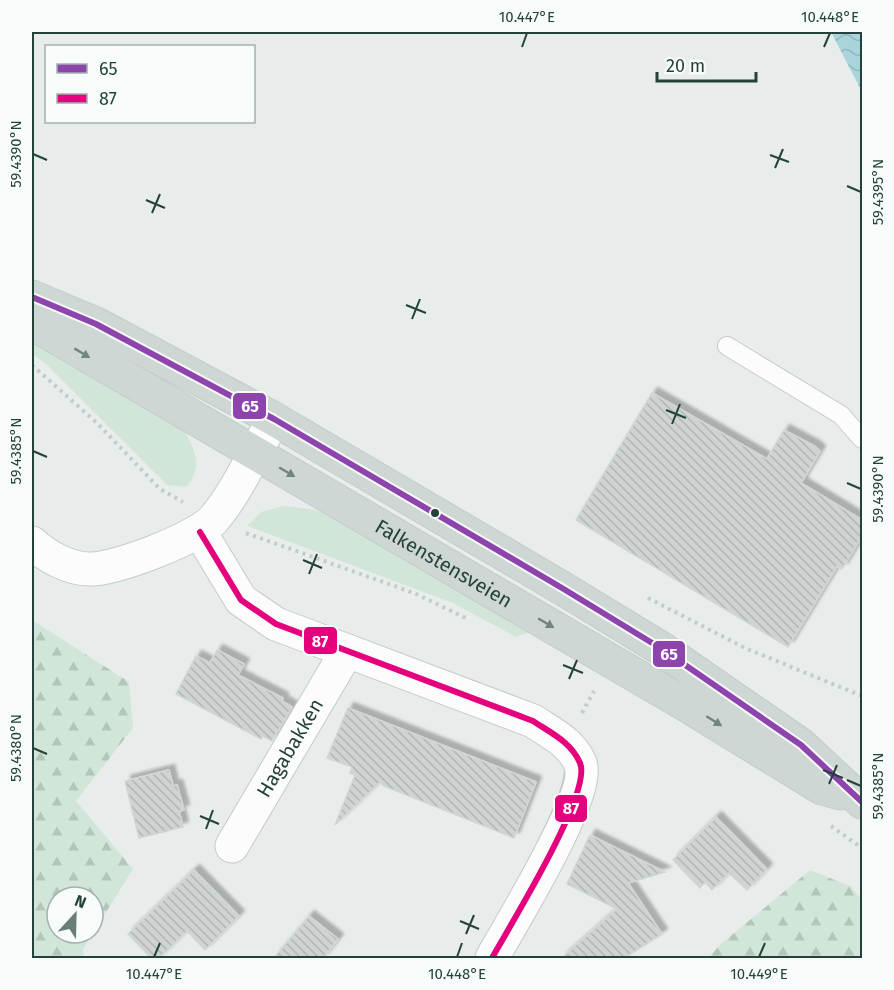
<svg xmlns="http://www.w3.org/2000/svg" width="894" height="990" font-family="'Fira Sans',sans-serif">
<style>
.green{fill:#d1e6d8}
.forest{fill:url(#forest-firs)}
.water{fill:url(#water-waves)}
.building{fill:url(#building-back-hatch);stroke:#d1d6d4;stroke-width:1.5;filter:url(#shadow)}
.lines{fill:none;stroke-linecap:round;stroke-linejoin:round}
.lane-casing{stroke:#c5cac8;stroke-width:20}
.street-casing{stroke:#c5cac8;stroke-width:35}
.secondary-casing{stroke:#c3cbc8;stroke-width:35}
.primary-casing{stroke:#c3ccc9;stroke-width:35}
.path{stroke:#c3ccca;stroke-width:4;stroke-dasharray:3 4.5;stroke-linecap:butt}
.lane{stroke:#fcfcfc;stroke-width:18}
.street{stroke:#fcfcfc;stroke-width:33}
.secondary{stroke:#fcfcfc;stroke-width:33}
.primary{stroke:#cfd7d5;stroke-width:33}
.bus-1-casing{stroke:#f7fbf9;stroke-width:10}
.bus-2-casing{stroke:#f7fbf9;stroke-width:10}
.bus-1{stroke:#8e44ad;stroke-width:6}
.bus-2{stroke:#e5007d;stroke-width:6}
.oneway{fill:#718580}
.ticks{fill:none;stroke:#24423a;stroke-width:2}
.bus-dot{fill:#24423a;stroke:#f7fbf9;stroke-width:2}
.labels{text-anchor:middle;dominant-baseline:central;stroke-width:4.5;stroke-linejoin:round;paint-order:stroke}
.street-label{font-size:20px;fill:#24423a;stroke:#f7fbf9}
.line-badge{stroke:#f7fbf9;stroke-width:2}
.badge-label{font-size:16px;text-anchor:middle;font-weight:bold;fill:#fff}
.neatline{fill:none;stroke:#24423a;stroke-width:2}
.ticks-label{font-size:15px;text-anchor:middle;fill:#24423a}
</style>
<defs>
<pattern id="forest-firs" width="22" height="20" patternUnits="userSpaceOnUse" patternTransform="scale(1.5)"><rect width="22" height="20" fill="#d1e6d8"/><path d="M5 1l3.5 6h-7zM16 11l3.5 6h-7z" fill="#b3c6ba"/></pattern>
<pattern id="water-waves" width="16" height="10" patternUnits="userSpaceOnUse" patternTransform="scale(1.5)"><rect width="16" height="10" fill="#a9d4db"/><path d="M0 5q4-4 8 0t8 0" fill="none" stroke="#91b7bd"/></pattern>
<pattern id="building-back-hatch" width="6" height="6" patternUnits="userSpaceOnUse" patternTransform="scale(1.5)"><rect width="6" height="6" fill="#cfd4d2"/><path d="M-1 5l2 2M0 0l6 6M5-1l2 2" fill="none" stroke="#b2b7b5"/></pattern>
<filter id="shadow"><feDropShadow dx="5.5" dy="-5.5" stdDeviation="1.5" flood-color="#0004"/></filter>
</defs>
<rect width="100%" height="100%" fill="#e8edeb"/>
<path class="green" d="M32,335l149,91c13,20 24,41 5,61l-19,-2 -122,-122 -13,-9z
M284,506l26,3 35,9 186,108 -4,7 -11,4 -63,-34 -206,-77 14,-14z"/>
<path class="forest" d="M32,620l97,62 4,46 -57,73 57,68 -40,64v-36h-36v36h36l-10,16 1,9h-52z
M810,870l40,16 12,14v58h-154l13,-14z"/>
<path class="water" d="M831,32h31v60z"/>
<path class="building" d="M652,393l115,66 17,-29 30,16 6,5 -19,32 61,37v16l-20,33 -5,-3 -49,81 -212,-127z
M217,650l27,14 -6,11 45,23 -1,3 10,6 -20,34 -9,-5 -2,3 -85,-45 20,-38 14,7z
M348,708l188,74 -22,56 -130,-52 -4,-4 -45,43 20,-50 -5,-2 2,-6 -25,-9z
M169,770l4,16 4,-1 7,25 -5,1 4,16 -44,11 -14,-57z
M716,817l51,52 -20,21 -18,-17 -17,17 -7,-8 -5,6 -27,-28z
M590,835l75,37 -37,11 34,51 -38,24h-62l55,-49 -50,-25z
M194,870l45,46 -34,34 -18,-19 -28,27h-8l-23,-24z
M309,916l29,23 -15,19h-49z"/>
<g class="lines">
<defs>
<path id="lane" d="M727,346l114,69 21,24"/>
<g id="street">
<path d="M200,532l41,68 35,24 257,97c18,12 38,21 47,42 13,29 -71,164 -88,195"/>
<path id="s1" d="M232,846l115,-195"/>
</g>
<path id="secondary" d="M32,543c14,13 37,26 57,26 26,1 105,-30 123,-48 23,-25 44,-72 62,-102"/>
<g id="primary">
<path d="M32,297l64,27 178,95 288,169 100,61 139,96 61,57"/>
<path id="s2" d="M32,323l651,380 139,85 18,5"/>
</g>
</defs>
<use href="#lane" class="lane-casing"/>
<use href="#street" class="street-casing"/>
<use href="#secondary" class="secondary-casing"/>
<use href="#primary" class="primary-casing"/>
<path class="path" d="M32,365l65,58 63,66 23,13
M246,533l168,60 54,26
M648,598l97,50 117,48
M582,713l12,-22
M831,826l31,22"/>
<use href="#lane" class="lane"/>
<use href="#street" class="street"/>
<use href="#secondary" class="secondary"/>
<use href="#primary" class="primary"/>
<defs>
<path id="bus-1" d="M32,297l64,27 178,95 288,169 100,61 139,96 61,57"/>
<path id="bus-2" d="M200,532l41,68 35,24 257,97c18,12 38,21 47,42 13,29 -71,164 -88,195"/>
</defs>
<use href="#bus-1" class="bus-1-casing"/>
<use href="#bus-2" class="bus-2-casing"/>
<use href="#bus-1" class="bus-1"/>
<use href="#bus-2" class="bus-2"/>
</g>
<defs><path id="oneway-solid" d="M-6-.8H1V-3.2L6.5 0L1 3.2V.8H-6Z" transform="scale(1.5)"/></defs>
<g class="oneway">
<use href="#oneway-solid" transform="translate(82 353) rotate(31)"/>
<use href="#oneway-solid" transform="translate(287 472) rotate(30)"/>
<use href="#oneway-solid" transform="translate(546 623) rotate(30)"/>
<use href="#oneway-solid" transform="translate(714 721) rotate(32)"/>
</g>
<path class="ticks" d="M522,47l5,-14M824,47l6,-14M33,154l14,6M770,155l19,7M775,168l8,-19M847,186l14,6M146,200l19,8M152,213l8,-19M406,305l20,8M412,319l8,-20M666,410l20,8M672,424l8,-20M33,451l14,6M847,483l14,6M303,560l19,8M309,574l8,-20M563,665l20,8M569,679l8,-19M33,748l14,6M823,770l20,8M847,780l14,6M829,784l8,-19M200,816l19,8M206,829l7,-19M460,921l19,8M466,934l8,-19M154,957l6,-14M457,957l5,-14M759,957l6,-14"/>
<circle class="bus-dot" cx="435" cy="513" r="5"/>
<g class="labels">
<g class="street-label">
<text stroke="none"><textPath href="#s2" startOffset="477">Falkenstensveien</textPath></text>
<text stroke="none"><textPath href="#s1" startOffset="114">Hagabakken</textPath></text>
</g>
</g>
<g class="line-badge">
<rect x="232" y="392" width="35" height="28" rx="6" fill="#8e44ad"/>
<rect x="303" y="626" width="35" height="29" rx="6" fill="#e5007d"/>
<rect x="652" y="640" width="34" height="28" rx="6" fill="#8e44ad"/>
<rect x="554" y="794" width="34" height="29" rx="6" fill="#e5007d"/>
</g>
<g class="badge-label">
<text x="250" y="412">65</text>
<text x="320" y="647">87</text>
<text x="669" y="660">65</text>
<text x="571" y="814">87</text>
</g>
<rect width="894" height="990" fill="none" stroke="#f7fbf9" stroke-width="66"/>
<rect x="45" y="45" width="210" height="78" fill="#f7fbf9" stroke="#a3b1ad" stroke-width="1.5"/>
<rect x="57" y="64" width="30" height="9" fill="#8e44ad" stroke="#a3b1ad" stroke-width="1.5"/>
<text x="99" y="75" font-size="18" fill="#24423a">65</text>
<rect x="57" y="94" width="30" height="9" fill="#e5007d" stroke="#a3b1ad" stroke-width="1.5"/>
<text x="99" y="105" font-size="18" fill="#24423a">87</text>
<g transform="translate(75 915) rotate(22)"><circle r="28" fill="#f7fbf9" stroke="#a3b1ad" stroke-width="1.5"/>
<path d="M0-4.5L10 22L0 15L-10 22Z" fill="#697e78"/>
<text y="-9" font-size="16" font-weight="bold" text-anchor="middle" fill="#24423a">N</text>
</g>
<path d="M657 72v9h99v-9" fill="none" stroke="#24423a" stroke-width="3"/>
<text x="666" y="72" font-size="18" fill="#24423a" stroke="#f7fbf9" stroke-width="4.5" paint-order="stroke">20 m</text>
<rect x="33" y="33" width="828" height="924" class="neatline"/>
<g class="ticks-label">
<text x="527" y="22">10.447°E</text>
<text x="830" y="22">10.448°E</text>
<text transform="translate(16 154) rotate(-90)" y="5">59.4390°N</text>
<text transform="translate(878 192) rotate(-90)" y="5">59.4395°N</text>
<text transform="translate(16 451) rotate(-90)" y="5">59.4385°N</text>
<text transform="translate(878 489) rotate(-90)" y="5">59.4390°N</text>
<text transform="translate(16 748) rotate(-90)" y="5">59.4380°N</text>
<text transform="translate(878 786) rotate(-90)" y="5">59.4385°N</text>
<text x="154" y="979">10.447°E</text>
<text x="457" y="979">10.448°E</text>
<text x="759" y="979">10.449°E</text>
</g>
</svg>
